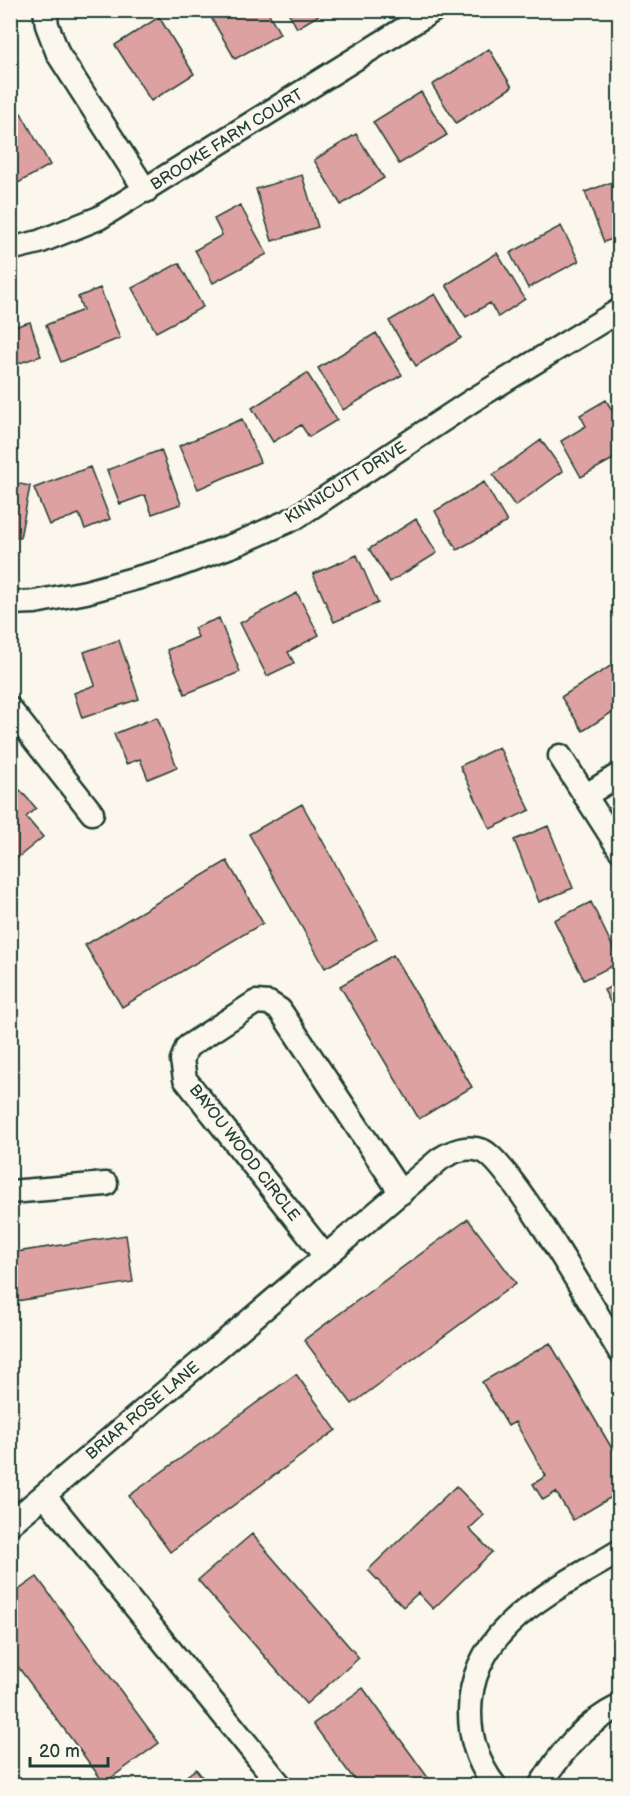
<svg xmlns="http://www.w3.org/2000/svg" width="630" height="1796" font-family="'Balsamiq Sans',sans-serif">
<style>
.building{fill:#dca1a0;stroke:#1f3d34;stroke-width:1.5}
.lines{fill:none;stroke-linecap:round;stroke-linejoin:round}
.street-casing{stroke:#1f3d34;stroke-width:27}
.street{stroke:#fbf7ec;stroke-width:22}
.labels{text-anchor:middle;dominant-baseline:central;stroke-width:5;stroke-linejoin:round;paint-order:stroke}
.street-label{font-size:16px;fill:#1f3d34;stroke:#fbf7ec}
</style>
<rect width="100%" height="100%" fill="#fbf7ec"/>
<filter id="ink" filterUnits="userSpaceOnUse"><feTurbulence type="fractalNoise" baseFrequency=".0167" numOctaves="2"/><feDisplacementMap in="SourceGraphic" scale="12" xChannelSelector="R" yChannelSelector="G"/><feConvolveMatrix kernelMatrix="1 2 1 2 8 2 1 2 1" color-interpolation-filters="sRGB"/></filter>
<g filter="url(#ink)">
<path class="building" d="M215,10h52l13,24 -45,25 -26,-45z
M287,10h39v1l-29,17z
M159,17l35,57 -43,27 -36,-56z
M489,49l23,38 -56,36 -24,-38z
M421,92l26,43 -48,29 -26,-42z
M21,113l29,52 -39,22 -1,-68z
M356,134l28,44 -43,27 -27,-45z
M302,175l16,52 -46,14 -16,-52z
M620,179v57l-16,6 -19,-50z
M240,205l27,49 -54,29 -18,-33 27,-15 -8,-16z
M561,226l18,35 -51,27 -18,-35z
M497,253l28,46 -27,18 -8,-14 -24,14 -20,-32z
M179,263l24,44 -47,25 -24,-44z
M100,288l20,50 -59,24 -15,-37 37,-15 -5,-13z
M435,294l26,44 -45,28 -27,-45z
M30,322l11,34 -31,10v-38z
M376,333l26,42 -59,35 -25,-42z
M307,373l30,47 -28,17 -8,-12 -28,17 -21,-34z
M606,400l14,24v31l-39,22 -20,-36 25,-15 -6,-11z
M242,419l18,43 -62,27 -19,-43z
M541,440l22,31 -48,35 -22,-31z
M161,450l20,54 -29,10 -7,-19 -25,9 -13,-34z
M90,467l20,52 -25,10 -6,-15 -30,11 -15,-37z
M10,482l20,4 -10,52 -10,-2z
M484,482l23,40 -50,28 -22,-39z
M416,519l21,34 -47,29 -21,-33z
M357,555l21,48 -44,19 -21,-48z
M297,593l22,42 -31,17 6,11 -27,13 -27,-53z
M219,618l21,54 -55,22 -18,-44 31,-13 -4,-9z
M119,640l20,59 -57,19 -8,-25 21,-8 -11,-33z
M620,660v47l-37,24 -22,-34z
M157,717l20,50 -29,12 -8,-20 -14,5 -12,-30z
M499,747l31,63 -40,19 -30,-63z
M20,790l16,18 -10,9 17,20 -33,27v-66z
M302,804l75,135 -52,29 -76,-134z
M548,826l25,62 -34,14 -25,-62z
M227,861l36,62 -141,84 -37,-62z
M591,902l29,60 -36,18 -30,-60z
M393,955l79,132 -53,32 -79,-133z
M620,982v39l-16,-31z
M468,1219l48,64 -164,121 -48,-64z
M126,1235l7,47 -123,20v-49z
M550,1343l70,119v30l-47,28 -17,-28 -13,8 -10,-16 13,-8 -31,-54 -7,4 -26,-44z
M296,1374l40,56 -166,122 -41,-56z
M456,1486l28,29 -15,14 23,23 -59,57 -15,-16 -15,14 -35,-37z
M252,1534l107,124 -53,46 -108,-124z
M37,1577l122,166 -55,40 -94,-127v-60z
M363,1688l71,98h-75l-46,-62z
M196,1769l13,17h-36z"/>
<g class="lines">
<defs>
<path id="street" d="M45,10l2,15 11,29 88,137
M10,249l29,-7 60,-24 335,-208
M10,603l25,-1 51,-10 80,-22 73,-27 56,-25 178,-118 147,-90
M10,709l82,104
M560,756l60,94
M585,796l35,-22
M10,1192l96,-8
M325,1256l-140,-177 -3,-19 5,-13 69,-45 13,1 11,7 121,183
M44,1495l237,291
M10,1524l430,-365c13,-8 27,-14 43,-8 27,11 116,167 137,201
M495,1786c-16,-21 -25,-47 -25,-73 -1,-87 86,-123 150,-162
M540,1786c22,-35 43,-62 80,-80"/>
</defs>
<use href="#street" class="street-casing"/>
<use href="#street" class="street"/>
</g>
</g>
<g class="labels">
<g class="street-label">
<text transform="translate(227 140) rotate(-32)">BROOKE FARM COURT</text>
<text transform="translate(346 483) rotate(-32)">KINNICUTT DRIVE</text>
<text transform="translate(244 1153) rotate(52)">BAYOU WOOD CIRCLE</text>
<text transform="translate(143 1411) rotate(-40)">BRIAR ROSE LANE</text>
</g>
</g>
<rect width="630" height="1796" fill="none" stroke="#fbf7ec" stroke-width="36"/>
<rect x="18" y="18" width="594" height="1760" fill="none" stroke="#1f3d34" stroke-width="2" filter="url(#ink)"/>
<path d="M30 1757v9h78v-9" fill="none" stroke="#1f3d34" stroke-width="3"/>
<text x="39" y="1757" font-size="18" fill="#1f3d34" stroke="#fbf7ec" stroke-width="4.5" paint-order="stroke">20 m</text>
</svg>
